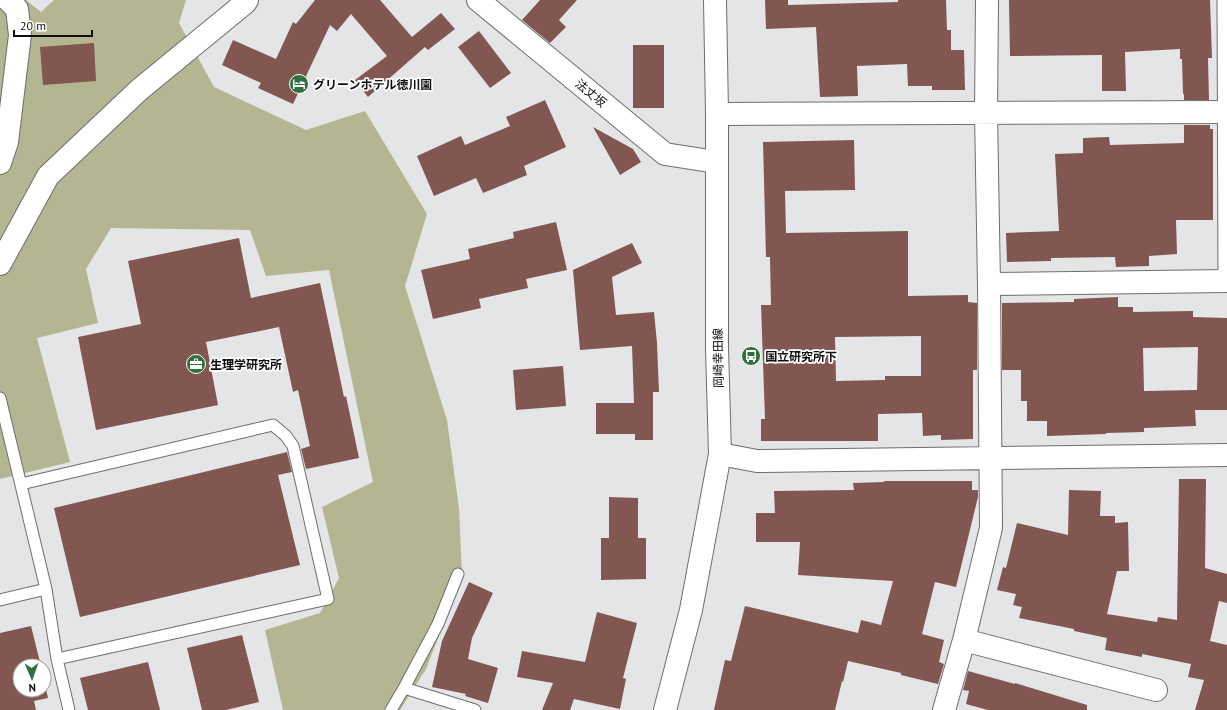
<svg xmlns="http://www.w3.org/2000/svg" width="1227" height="710" font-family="'PT Sans','Noto Sans JP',sans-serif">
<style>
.green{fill:#b3b690}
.building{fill:#825651;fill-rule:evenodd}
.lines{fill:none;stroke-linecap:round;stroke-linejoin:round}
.service-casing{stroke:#6d6e70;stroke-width:13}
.minor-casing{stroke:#6d6e70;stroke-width:24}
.secondary-casing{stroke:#6d6e70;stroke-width:24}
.service{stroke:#fff;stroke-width:11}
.minor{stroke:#fff;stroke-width:22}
.secondary{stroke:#fff;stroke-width:22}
.labels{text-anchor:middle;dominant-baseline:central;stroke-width:3.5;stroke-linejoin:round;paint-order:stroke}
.poi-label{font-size:12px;font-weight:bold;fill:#0e0e0f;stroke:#fff;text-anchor:start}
.street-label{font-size:12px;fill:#0e0e0f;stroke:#fff}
</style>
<rect width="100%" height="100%" fill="#e4e5e7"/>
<path class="green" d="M0,0h26l15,12 13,-12h132l-7,23 35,64 92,43 59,-19 62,103 -22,72 42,134 12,88 3,69 -36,92 -26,41h-117l-18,-80 55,-17 19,-35 -17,-71 51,-25 -44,-212 -63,6 -16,-46 -139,-2 -25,41 12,54 -61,15 33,124 -70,17z"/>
<path class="building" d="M315,0h65l32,37 29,-24 14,16 -27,21 -3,-3 -57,50 -13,-17 32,-24 -36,-42 -14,17 -7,-6 -37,79 -35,-16 3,-5 -39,-18 11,-25 43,19 17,-37 3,2z
M540,0h37l-18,20 7,7 -16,16 -28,-23z
M765,0h23v5l110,-3v-2h48l1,30h4v20h13l1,40h-33v-4h-24l-1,-22 -50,2 1,30 -38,1 -4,-70 -50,2z
M1009,0h201l2,58h-4l1,42h-25v-6h-1l-1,-35h-2v-10l-55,3 1,39h-24v-36l-92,1z
M479,31l32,42 -21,15 -32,-41z
M94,43l2,38 -53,4 -3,-38z
M633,45h31v63h-31z
M545,100l21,47 -42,19 3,9 -44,18 -7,-15 -42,18 -17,-40 44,-20 4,9 45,-19 -4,-9z
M1184,125h26v4h3v91h-37l1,34 -28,2v10l-33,1 -1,-10 -64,1v3l-44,1 -1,-29 53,-2 -4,-77 28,-1v-15l26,-1 1,8 74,-2z
M593,127l40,22 8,13 -21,13z
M854,140l1,50 -70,1 1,42 122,-2v65l60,-1v7l9,1v67h-4v69l-32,1v-5l-18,1 -1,-23 -44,1v27h-117v-22h4l-4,-114h10l-1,-48h-4l-3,-115zM921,336v40h-36v4l-49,1 -1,-44z
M556,222l11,48 -41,9 2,9 -49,11 2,9 -48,11 -12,-49 49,-11 -2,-10 46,-11 -1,-6z
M239,238l12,60 69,-15 24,114 2,-1 13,62 -53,11 -5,-20 9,-3 -12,-56 -5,2 -14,-65 -73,15 12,63 -122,25 -18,-93 63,-13 -13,-63z
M632,243l10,20 -30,14 4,38 38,-3 3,31 2,49h-6v48h-18v-6h-39v-31h38l-2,-57 -52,4 -7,-80z
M1118,297v10h15v5l60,-1v6l34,1v92h-32l1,16 -52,2v4l-38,1v1l-59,2v-15h-20v-20h-6v-31h-19v-67l72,-1v-3zM1198,347l-1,43 -53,1 -1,-43z
M563,366l3,40 -50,4 -3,-40z
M287,452l5,20 -14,3 22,90 -220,52 -26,-109z
M1179,479h27l-1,89 22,6v29l-8,-2 -9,40 17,4v65h-32l9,-30 -16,-3 3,-13 -49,-10v3l-37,-7 2,-12 -33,-7v-2l-55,-11 3,-11 -9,-2 3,-11 -19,-4 6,-23 3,1 11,-45 51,12 1,-45 32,1 -1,25h15v7l13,-1 1,49h-12l-10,43 50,8 1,-5 19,3z
M884,481h88v9h6v7l-22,90 -21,-5 -13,52 22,6 -5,22 5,2 -6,20 -37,-9v-2l-53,-12 -5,21 -1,-1 -7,29h-121l11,-50 6,1 14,-55 113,27 3,-13 20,5 12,-44 -95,-6 2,-33h-44v-29h19l-1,-22 80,-1 -1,-7 31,-1z
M609,497l29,1v40h8v41l-45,1v-42h8z
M469,582l24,11 -21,45 -4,21 30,9 -10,35 -23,-7 1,-2 -34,-7 10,-46z
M597,612l40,11 -14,55 3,1 -6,30 -46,-10 -4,11h-28l11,-27 -36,-6 5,-26 63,11z
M31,626l10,40h-21v24h24v-10l4,18 -14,3 2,9h-36v-77z
M242,635l17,67 -33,8h-24l-15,-62z
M148,662l12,48h-72l-8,-32z
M968,671l47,13v-1l72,22v5h-99l-22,-6 3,-13 -6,-1z"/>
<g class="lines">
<defs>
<path id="service" d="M1223,0l1,281
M0,398l46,191 11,70 12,51
M21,484l252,-59 13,11 7,10 35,153 -271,60
M0,600l46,-11
M404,688l34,-64 20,-50
M391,710l13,-22 71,22"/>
<path id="minor" d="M478,0l187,154 51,8
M717,114l510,-2
M0,163l7,-21 13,-107 -3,-26 -9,-9
M0,264l48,-88 91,-86 106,-87 2,-3
M989,284l238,-3
M720,454l37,7 470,-6
M964,640l192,50
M944,710l20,-70 27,-112 -2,-244 -3,-171 1,-113"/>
<path id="secondary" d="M665,710l26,-100 29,-156 -3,-106v-234l-2,-114"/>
</defs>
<use href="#service" class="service-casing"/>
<use href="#minor" class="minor-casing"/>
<use href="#secondary" class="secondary-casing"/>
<use href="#service" class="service"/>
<use href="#minor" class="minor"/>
<use href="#secondary" class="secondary"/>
</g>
<defs>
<symbol id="hotel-disc" viewBox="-11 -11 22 22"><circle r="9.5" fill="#2e713c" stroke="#fff"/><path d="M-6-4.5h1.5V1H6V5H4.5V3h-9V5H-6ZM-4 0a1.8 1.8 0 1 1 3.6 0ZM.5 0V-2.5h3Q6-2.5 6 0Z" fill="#fff"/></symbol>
<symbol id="bus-disc" viewBox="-11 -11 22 22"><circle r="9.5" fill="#2e713c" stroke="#fff"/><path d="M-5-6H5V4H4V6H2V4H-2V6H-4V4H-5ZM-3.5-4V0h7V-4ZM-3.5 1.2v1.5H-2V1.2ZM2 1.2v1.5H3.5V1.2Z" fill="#fff"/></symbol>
<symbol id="office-disc" viewBox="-11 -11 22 22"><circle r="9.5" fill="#2e713c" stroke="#fff"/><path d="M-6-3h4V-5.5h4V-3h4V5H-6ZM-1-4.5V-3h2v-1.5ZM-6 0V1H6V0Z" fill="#fff"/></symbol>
</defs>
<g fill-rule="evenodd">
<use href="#hotel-disc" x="288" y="73" width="22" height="22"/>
<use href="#bus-disc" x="740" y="345" width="22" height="22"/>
<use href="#office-disc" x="185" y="353" width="22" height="22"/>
</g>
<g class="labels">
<g class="poi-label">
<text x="313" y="84">グリーンホテル徳川園</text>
<text x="765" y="356">国立研究所下</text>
<text x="210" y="364">生理学研究所</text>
</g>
<g class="street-label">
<text transform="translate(591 93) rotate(39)">法丈坂</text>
<text transform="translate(718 358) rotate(-91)">岡崎幸田線</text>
</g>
</g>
<g transform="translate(32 678) rotate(178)"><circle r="19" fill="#ffffff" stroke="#9f9f9f"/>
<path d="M0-3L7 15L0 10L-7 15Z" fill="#2e713c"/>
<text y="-6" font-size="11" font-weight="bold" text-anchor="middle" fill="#0e0e0f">N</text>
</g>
<path d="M14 30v6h78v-6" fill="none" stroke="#0e0e0f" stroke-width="2"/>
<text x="20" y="30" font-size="12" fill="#0e0e0f" stroke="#ffffff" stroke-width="3" paint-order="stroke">20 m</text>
</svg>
